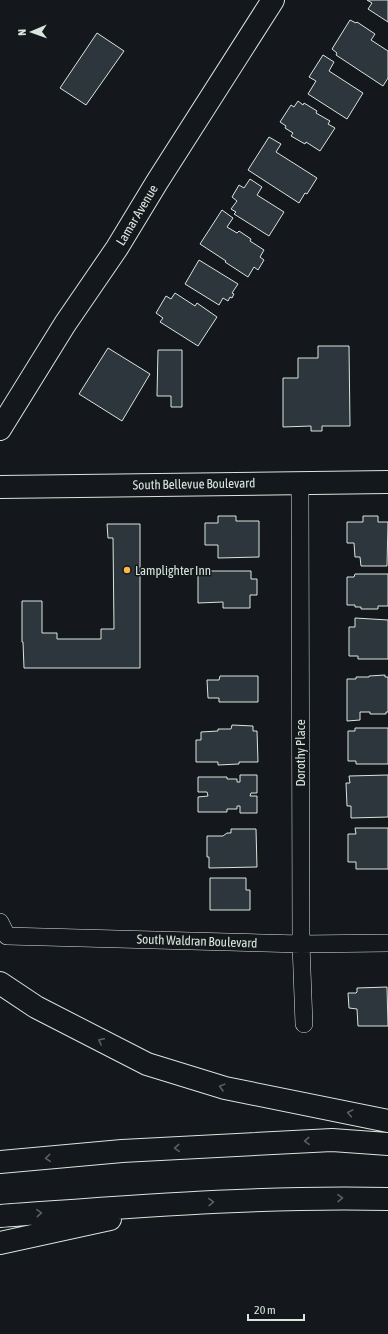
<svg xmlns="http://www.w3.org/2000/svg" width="388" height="1334" font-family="'Asap Condensed',sans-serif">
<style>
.building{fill:#2c363c;stroke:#d8e6dc}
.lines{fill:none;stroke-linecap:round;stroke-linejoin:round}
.street-casing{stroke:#d8e6dc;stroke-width:18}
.primary-casing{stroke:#d8e6dc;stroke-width:24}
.highway-casing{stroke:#d8e6dc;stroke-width:24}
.street{stroke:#14181c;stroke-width:17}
.primary{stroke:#14181c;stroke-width:22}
.highway{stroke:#14181c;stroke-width:22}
.oneway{stroke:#59605f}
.poi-dot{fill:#ffb74d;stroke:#14181c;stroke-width:1.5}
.labels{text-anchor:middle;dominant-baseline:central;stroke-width:3;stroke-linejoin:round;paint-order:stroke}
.street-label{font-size:13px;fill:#d8e6dc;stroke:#14181c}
.poi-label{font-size:13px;fill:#d8e6dc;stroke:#14181c;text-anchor:start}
</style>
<rect width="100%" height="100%" fill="#14181c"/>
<path class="building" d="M367,0h21v22l-20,-13 4,-6z
M350,20l6,3 1,-1 18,12 -4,6 17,11v27l-5,8 -47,-31 1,-2 -5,-4z
M97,33l27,18 -38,54 -26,-17z
M323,55l11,7 -5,9 34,22 -16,26 -39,-25 8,-13 -7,-4z
M298,101l5,4 1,-2 13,8 -1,2 14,8 -2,3 7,4 -15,23 -14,-9 -1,2 -14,-8 2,-3 -8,-5 1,-2 -6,-4 11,-17 3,2z
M269,137l12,7 -5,8 41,26 -10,16 -2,-1 -6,10 -51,-33z
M250,179l12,8 -5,8 27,17 -15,24 -35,-22 2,-2 -5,-3 6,-8 -5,-4 7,-12 5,3z
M222,210l11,8 -6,9 10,6 2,-2 12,8 -1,2 14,9 -4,7 4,3 -6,10 -4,-3 -6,10 -23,-15 1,-1 -26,-17z
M199,260l39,24 -6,9 2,1 -2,4 -2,-1 -2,4 -5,-3 -4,7 -34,-21z
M175,293l20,13 2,-3 20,14 -19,29 -38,-24 3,-4 -7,-5 10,-17 5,3z
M318,346h31l1,80h-28v5h-11v-5l-28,1v-49h15v-20h20z
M108,348l42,26 -28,47 -43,-27z
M158,350h24v57h-11v-11h-14z
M218,516h18v5h23v36l-41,1v-13h-13v-22h13z
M363,516h15v6h10l-1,44h-26l-1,-9h-5l-1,-14h-7v-21h16z
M107,524h33v144h-116l-1,-26h-1v-41h20v32h15v6h44v-10h13l-1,-91h-5z
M198,571h53v8h6v16h-7v13h-27v-6l-25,1z
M355,574h33v32h-10v3h-17v-2h-6v-2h-8v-28h7z
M355,618l33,2v39h-30v-3h-9v-29h6z
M385,675v2h3v35h-2v2h-16v-2h-10v8l-13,1v-42h9v-2h13v-1z
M220,676h38v26h-39v-4h-11l-1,-18h12z
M232,725l21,1v5h4l1,31h-19v2l-21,1v-3h-22v-22h5v-8l17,-1v-2h13z
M355,728h33v36h-32v-3h-8v-30h7z
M240,775h17v18h-6l-1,3h7v17h-17v-7h-3v3h-10v3h-29v-15l10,-1 -1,-4h-9v-15h29v2h10v3h3z
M388,775v42l-37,1v-12h-4l-1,-23h4l-1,-7z
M355,828h33v41h-32v-7h-8v-28h8z
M231,829h25l1,38 -48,1v-11h-2v-21h16l4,-3h4z
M210,878h36v12h4v20h-40z
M387,987l1,39h-30l-1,-17 -8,-1 -1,-15h8l1,-1v-4z"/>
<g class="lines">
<defs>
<path id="street" d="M300,483l1,461 3,80
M0,922l7,14 294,8 87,-1"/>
<path id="primary" d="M0,429l65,-105 52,-76 40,-66 116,-182
M0,487l388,-5"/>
<path id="highway" d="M0,983l36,24 111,57 78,24 163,33
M0,1162l122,-11 210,-11 56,4
M0,1216c129,-9 258,-20 388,-17
M0,1243l110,-24"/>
</defs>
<use href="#street" class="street-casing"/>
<use href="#primary" class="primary-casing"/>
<use href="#highway" class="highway-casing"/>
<use href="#street" class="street"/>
<use href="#primary" class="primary"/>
<use href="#highway" class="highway"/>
</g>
<defs><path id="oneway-chevron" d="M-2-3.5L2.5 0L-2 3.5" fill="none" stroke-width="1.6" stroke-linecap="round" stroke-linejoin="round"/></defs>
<g class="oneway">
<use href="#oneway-chevron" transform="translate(101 1041) rotate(-153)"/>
<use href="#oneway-chevron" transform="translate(222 1087) rotate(-165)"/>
<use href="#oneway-chevron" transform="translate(350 1113) rotate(-169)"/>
<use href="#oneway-chevron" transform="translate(307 1141) rotate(177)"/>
<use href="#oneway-chevron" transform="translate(177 1148) rotate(177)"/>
<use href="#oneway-chevron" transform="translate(48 1158) rotate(175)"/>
<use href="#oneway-chevron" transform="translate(340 1198) rotate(-1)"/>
<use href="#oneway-chevron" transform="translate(211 1202) rotate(-2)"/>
<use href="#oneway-chevron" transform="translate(39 1213) rotate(-4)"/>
</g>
<circle class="poi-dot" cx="127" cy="570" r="4"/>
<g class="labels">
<g class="street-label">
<text transform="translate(137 215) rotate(-59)">Lamar Avenue</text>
<text transform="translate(194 484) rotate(-1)">South Bellevue Boulevard</text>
<text transform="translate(300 753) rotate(-90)">Dorothy Place</text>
<text transform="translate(197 941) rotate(2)">South Waldran Boulevard</text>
</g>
<g class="poi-label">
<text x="135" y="570">Lamplighter Inn</text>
</g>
</g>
<g transform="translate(32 32) rotate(268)" stroke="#14181c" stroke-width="3" paint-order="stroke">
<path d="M0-3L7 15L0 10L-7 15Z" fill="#d8e6dc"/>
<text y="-6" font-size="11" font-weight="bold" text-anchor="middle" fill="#d8e6dc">N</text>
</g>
<path d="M248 1314v6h56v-6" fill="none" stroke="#d8e6dc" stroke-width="2"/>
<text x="254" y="1314" font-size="12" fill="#d8e6dc" stroke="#14181c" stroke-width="3" paint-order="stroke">20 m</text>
</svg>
